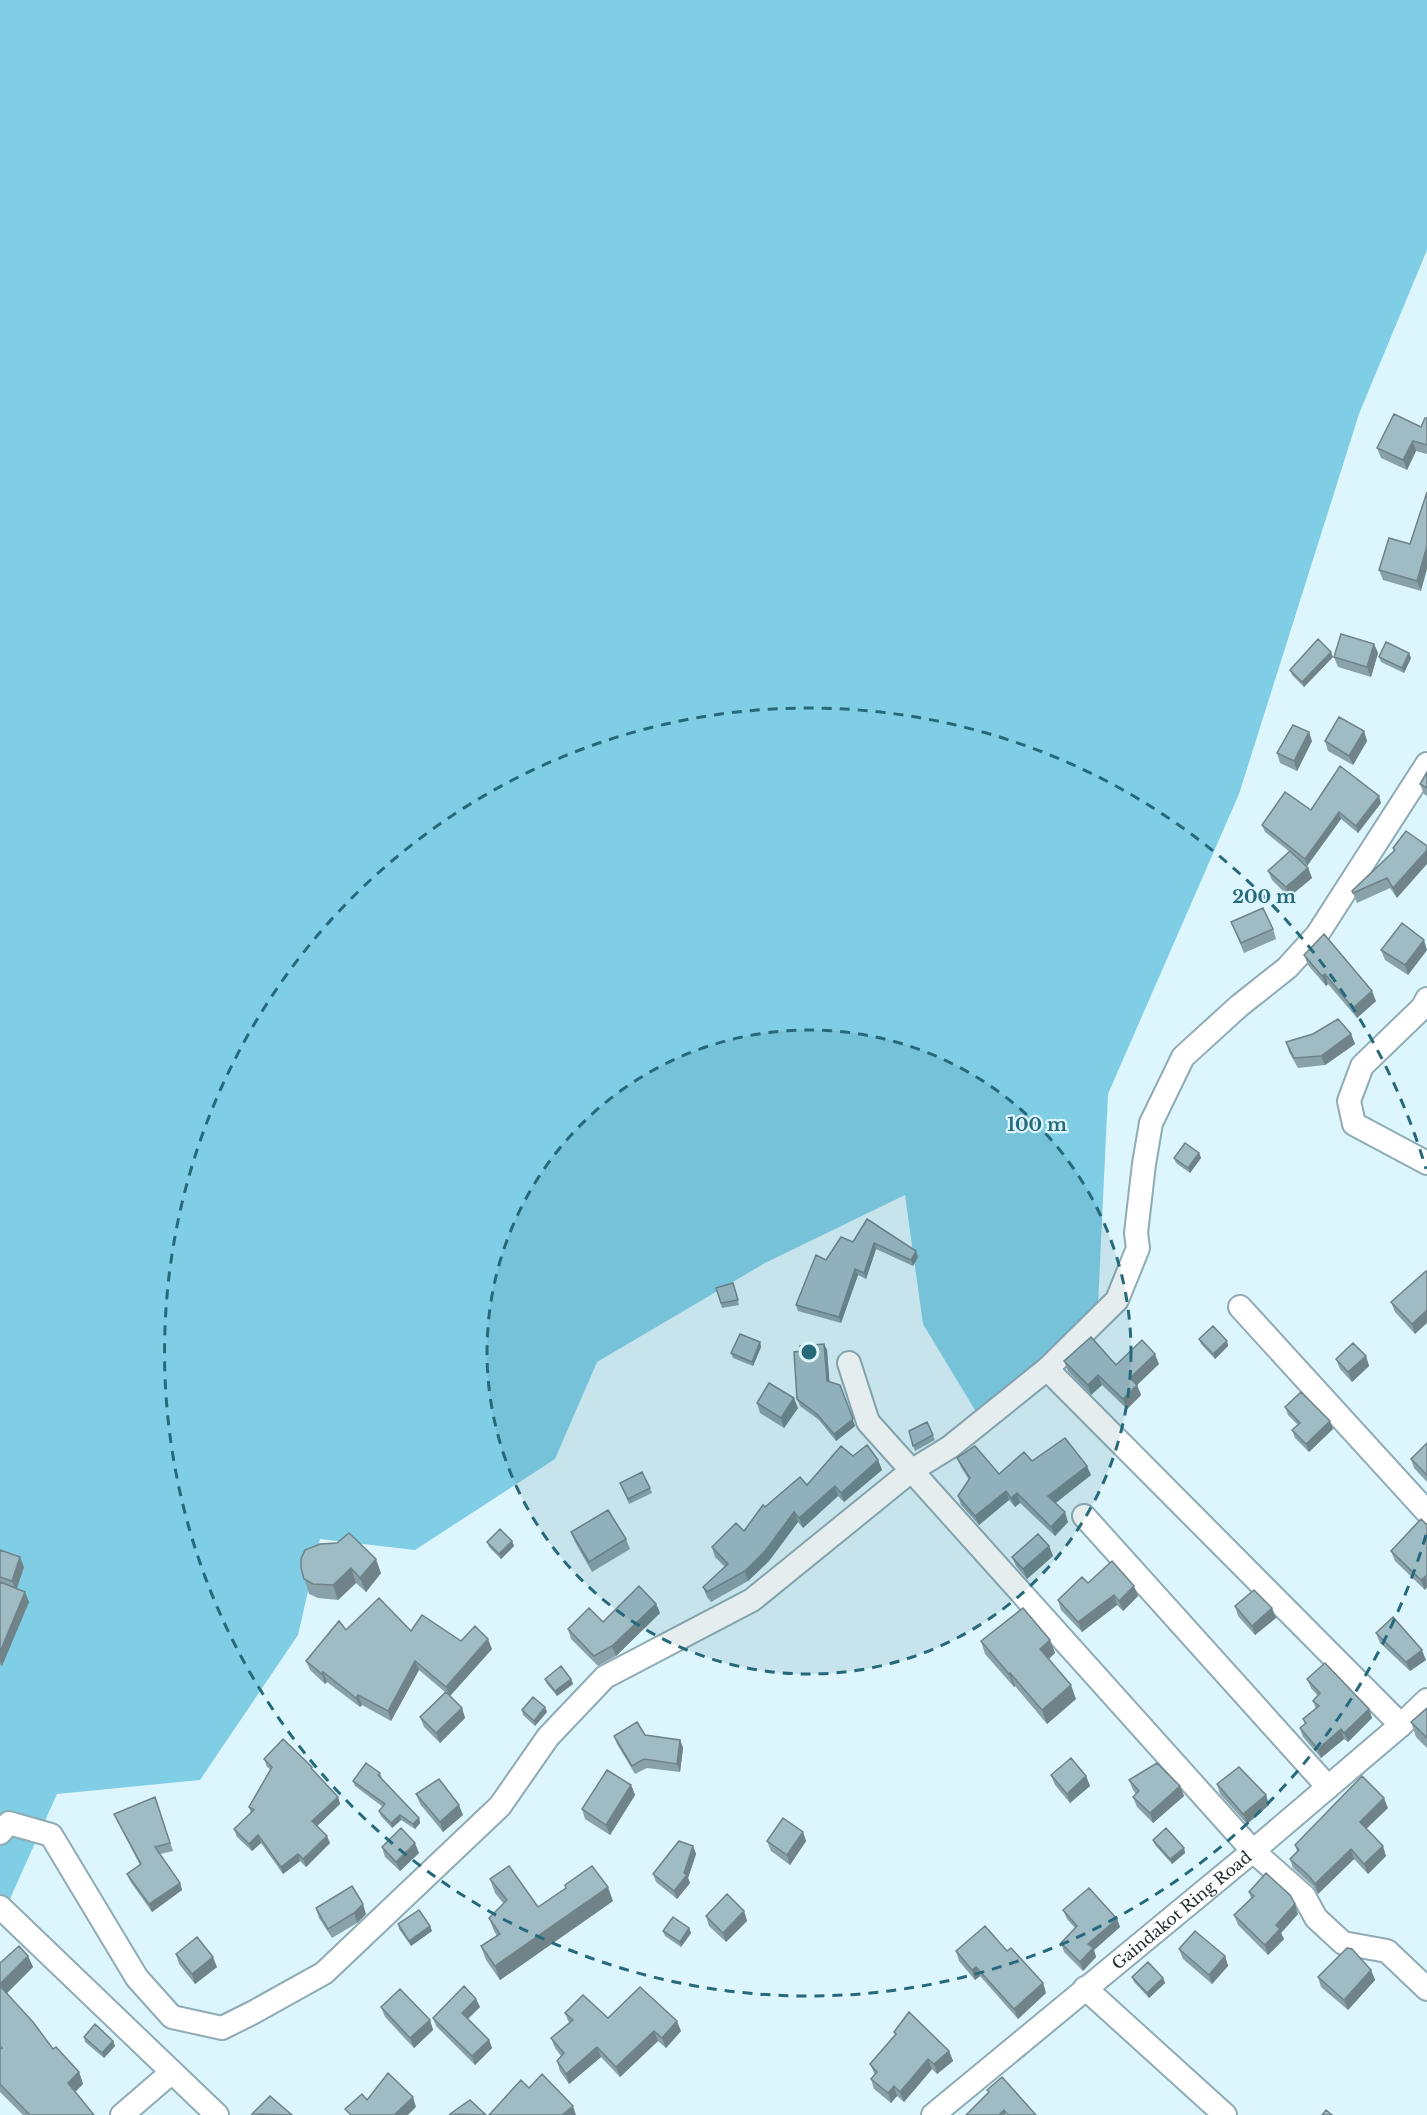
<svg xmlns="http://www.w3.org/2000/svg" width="1427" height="2115" font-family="'Libre Baskerville',serif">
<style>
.green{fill:#80cee6}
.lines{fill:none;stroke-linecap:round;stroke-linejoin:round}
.minor-casing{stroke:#8fabb4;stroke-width:26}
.minor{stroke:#fff;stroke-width:22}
.wall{fill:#89a1a9}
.shaded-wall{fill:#6f8389}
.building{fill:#9fbbc4;stroke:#6f8389;stroke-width:1.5}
.ring{fill:none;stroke:#26697b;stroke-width:3;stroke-dasharray:10 8}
.labels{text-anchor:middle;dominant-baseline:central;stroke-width:4.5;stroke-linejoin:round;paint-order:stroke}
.street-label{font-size:16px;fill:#212d30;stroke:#ddf5fc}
.centre{fill:#26697b;stroke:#ddf5fc;stroke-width:3}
.ring-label{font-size:18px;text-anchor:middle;font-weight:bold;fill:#26697b;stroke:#ddf5fc;stroke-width:4.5;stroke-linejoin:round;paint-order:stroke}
</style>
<rect width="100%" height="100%" fill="#ddf5fc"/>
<path class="green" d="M0,0h1427v250l-68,164 -120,380 -131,300 -10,211 -117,115 -58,-96 -18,-129 -140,68 -168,99 -42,97 -140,91 -95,-11 -22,96 -98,145 -143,14 -57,127z"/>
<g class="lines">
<defs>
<g id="minor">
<path d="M1427,999l-4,8 -61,59 -13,35 5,23 73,39"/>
<path d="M1240,1307l187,205"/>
<path d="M849,1363l19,59 385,429 51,45 12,22 27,25 44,8 40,38"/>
<path d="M1047,1369l354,356"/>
<path d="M1084,1516l244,271"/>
<path d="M0,1833l9,-10 42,12 86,143 35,39 50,11 32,-16 70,-39 176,-167 48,-69 57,-60 147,-77 159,-129 39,-24 97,-78 70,-69 21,-52 -2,-15 8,-69 7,-41 32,-66 56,-51 48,-38 30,-33 110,-171"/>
<path d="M0,1907l217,208"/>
<path d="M1085,1988l140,127"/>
<path d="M122,2115l50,-43"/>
<path id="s1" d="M933,2115l320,-264 148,-126 26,-25"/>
</g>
</defs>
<use href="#minor" class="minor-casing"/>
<use href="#minor" class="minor"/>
</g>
<path class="wall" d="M1427,418v36l-11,-3 -9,19 -26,-12 -4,-10 44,-21z
M1410,544l11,47 -38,-11 -4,-10z
M1374,644l4,9 -7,24 -33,-10 -4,-10z
M1333,657l-29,30 -12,-12 -2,-5z
M1379,657l32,1 -7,15 -23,-11z
M1364,731l3,10 -14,24 -25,-14 -3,-10z
M1312,741l-15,30 -17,-8 -3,-10z
M1427,772v24l-3,-2 -4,-10z
M1381,803l-23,30 -17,-14 -34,47 -8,-6 9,8 4,10 -23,19 -17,-17 -4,-9 22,-19 -25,-20 -3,-7 49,-15z
M1406,831l-9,67 -7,-10 -33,15 -5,-12 42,-40 -1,-3z
M1231,922l42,7 3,10 -32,14z
M1381,950h46l-19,25 -23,-15z
M1304,955l72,46 -19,17 -29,-34 -2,2 -18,-21z
M1351,1034l4,10 -30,21 -27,3 -9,-16 -3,-10z
M1199,1153l2,5 -11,15 -14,-10 -2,-5z
M867,1219l49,32 2,6 -5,9 -37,-17 -10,30 -8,-4 -17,48 -43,-12 -2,-6 30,-45 27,-18z
M1426,1271l-11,63 -20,-22 -4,-10z
M733,1283l6,22 -17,3 -6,-20z
M1199,1339l28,2 1,5 -13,13 -14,-15z
M760,1342l1,5 -8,19 -20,-8 -2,-5z
M824,1344l3,6 2,31 26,45 -19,15 -17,-21 -19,-14 -3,-7 4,-48z
M1366,1356l3,10 -17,16 -12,-13 -4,-10z
M1064,1361l52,4 43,-1 -22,21 4,10 -14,14 -25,-24 -11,10 -23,-24z
M757,1403l41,5 -14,20 -24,-15z
M1285,1407l48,22 -24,23 -14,-14 -3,-8 6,-5 -10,-10z
M927,1422l8,18 -20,11 -2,-5z
M1427,1443v39l-13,-14 -3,-9z
M853,1456l25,4 4,10 -38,32 -6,-6 -35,32 -5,-6 -29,39 -21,20 -37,21 -4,-5 -4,-10 22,-20 -10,-10 -3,-10 32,-16 21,-24 42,-22z
M957,1458l42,16 33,-13 59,14 -36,28 13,19 -13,14 -35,-33 -5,4 -6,-7 -30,25 -18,-20 -3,-9 11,-16 -8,-13z
M620,1483l30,5 2,5 -23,11z
M1427,1525v62l-2,3 -30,-29 -4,-10z
M571,1532l55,7 4,10 -38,23 -17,-30z
M512,1541l2,5 -13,13 -12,-12 -2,-5z
M1049,1546l4,10 -26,23 -11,-13 -4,-9z
M0,1550l24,17 -8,22 9,3 4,10 -27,64 -2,-1z
M301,1559l80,14 -15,19 -10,-9 -18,17 -20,-2 -9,-4 -8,-26z
M1088,1583l50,13 -15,15 -6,-6 -35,27 -21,-22 -3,-10z
M656,1604l4,9 -44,43 -18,10 -27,-27 -3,-10 35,-7z
M1235,1606l37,2 4,10 -21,17 -17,-19z
M346,1630l65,1 50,10 31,8 -42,47 12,12 3,10 -25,25 -16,-16 -4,-10 25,-25 -26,-22 -28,51 -29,-16 -2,2 -33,-25 -2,2 -15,-14 -4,-9z
M1376,1633l50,27 -16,11 -30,-28z
M1050,1640l5,13 -6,6 27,40 -29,25 -32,-38 -1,1 -29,-33 -4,-13z
M545,1679h26l2,5 -16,12 -10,-12z
M1307,1679l62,30 3,9 -24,24 -4,-3 -23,19 -18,-21 -3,-9 5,-4 -2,-5 13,-10 -3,-8 5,-5 -7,-8z
M1427,1708v40l-11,-11 -5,-15z
M522,1710l25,2 -12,14 -12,-11z
M645,1735l35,5 3,8 -3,24 -33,-4 -12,6 -18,-30 -3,-8z
M264,1759l50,13 24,25 2,7 -23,22 13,17 -24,24 -6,-6 -17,13 -22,-31 -9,8 -15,-14 -3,-8 17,-16 -2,-6 22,-37 -4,-3z
M380,1773l2,5h-1l38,40 1,5 -5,6 -14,-9 -9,8 -11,-12 -2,-5 4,-4 -28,-21 -2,-5z
M1051,1775l35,1 4,10 -20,17 -15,-18z
M1129,1780l51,6 4,10 -31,27 -16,-16 -4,-10 3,-3 -3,-4z
M1217,1784l49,11 3,10 -22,19 -27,-30z
M631,1785l4,10 -25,40 -25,-16 -3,-10z
M416,1794l47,21 -20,17 -23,-28z
M155,1797l18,54 -13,3 20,29 2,7 -30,22 -22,-31 -3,-7 13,-9 -23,-44 -3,-7z
M1388,1808l-22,21 20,27 -18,18 -14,-15 -36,35 -5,-8 -20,-18 -3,-9 7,-8 -2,-6z
M803,1832l3,9 -16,24 -19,-14 -4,-10z
M1153,1840l31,8 1,5 -13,11 -17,-19z
M693,1846l3,8 -8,24 2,5 -13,16 -21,-17 -3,-8z
M382,1847l37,6 -19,18 -15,-14z
M490,1879l48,28 28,-19 -1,-3 48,16 -113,79 -14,-20 -5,-14 16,-10 -3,-5 -5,-13 15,-14 -9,-11z
M1249,1892l49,22 -17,19 3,6 -16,16 -30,-30 -4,-10 17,-17z
M316,1908l50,6 -9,9 -25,15 -13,-20z
M1063,1910l54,9 3,8 -26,23 2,7 -13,14 -19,-19 -3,-9 14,-15 -8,-9z
M744,1911l3,10 -21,21 -17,-16 -3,-10z
M398,1924l32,2 2,5 -21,15 -12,-17z
M689,1928l2,5 -10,14 -16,-11 -2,-5z
M1179,1949l46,7 3,10 -16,18 -29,-25z
M956,1951h51l36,32 3,10 -28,26 -38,-43 -5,4 -16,-19z
M176,1954l41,13 -22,17 -16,-20z
M28,1956l5,11 -26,26 46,56 26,23 4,12 -8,8 19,23h-71l-23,-23v-129z
M1371,1970l4,10 -27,30 -27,-23 -3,-10z
M1132,1977l31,1 2,5 -16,15 -15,-16z
M476,1999l4,8 -12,12 21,21 3,8 -17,17 -39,-39 -3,-8z
M381,2007l49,13 3,10 -19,18 -29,-31z
M565,2013l43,5 73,13 -15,17 -8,-7 -38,36 -19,-20 -32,27 -9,-13 -3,-10 4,-5 -6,-8 -4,-10 18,-15z
M894,2032l55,19 4,10 -16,13 -5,-5 -28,33 -7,-6 -6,7 -17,-14 -3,-10 4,-4 -5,-11 25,-29z
M84,2037l29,4 2,5 -11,12 -19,-16z"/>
<path class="shaded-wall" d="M1413,441l3,10 -9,19 -4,-10z
M1427,546v23l-6,22 -4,-10z
M1374,644l4,9 -7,24 -4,-10z
M1331,652l2,5 -29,30 -2,-5z
M1409,653l2,5 -7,15 -2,-5z
M1364,731l3,10 -14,24 -4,-9z
M1309,732l3,9 -15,30 -3,-10z
M1379,796l2,7 -23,30 -2,-7z
M1339,812l2,7 -34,47 -2,-7z
M1427,850v14l-30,34 -4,-10z
M1308,868l4,10 -23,19 -3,-10z
M1424,940l3,10 -19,25 -3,-10z
M1325,974l3,10 -2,2 -4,-10z
M1372,991l4,10 -19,17 -4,-10z
M1351,1034l4,10 -30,21 -4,-9z
M1199,1153l2,5 -11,15 -2,-5z
M874,1243l2,6 -10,30 -2,-6z
M916,1251l2,6 -5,9 -2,-6z
M855,1269l3,6 -17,48 -2,-6z
M1427,1310v13l-12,11 -3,-10z
M1227,1341l1,5 -13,13 -2,-5z
M760,1342l1,5 -8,19 -1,-4z
M824,1344l3,6 3,37 -3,-6z
M1155,1354l4,10 -22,21 4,10 -14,14 -4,-10 7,-21z
M1366,1356l3,10 -17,16 -4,-10z
M1098,1375l4,10 -11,10 -3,-10z
M840,1385l15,41 -19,15 -2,-7z
M794,1398l4,10 -14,20 -3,-10z
M1330,1421l3,8 -24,23 -3,-8z
M878,1460l4,10 -38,32 -3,-9z
M1087,1466l4,9 -39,31 -4,-10z
M835,1486l3,10 -35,32 -4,-10z
M1006,1491l3,9 -30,25 -4,-9z
M1017,1493l3,10 -5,4 -4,-9z
M794,1512l4,10 -29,39 -21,20 -3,-10z
M1065,1512l3,10 -13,14 -4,-9z
M512,1541l2,5 -13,13 -2,-5z
M1049,1546l4,10 -26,23 -4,-10z
M20,1557l4,10 -8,24 -4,-10z
M376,1559l5,14 -15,19 -6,-14z
M351,1568l5,15 -18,17 -5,-15z
M1426,1574l1,13 -2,3 -4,-10z
M1134,1586l4,10 -15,15 -4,-10z
M25,1592l4,10 -27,64 -2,-5v-9z
M1114,1595l3,10 -35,27 -4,-10z
M656,1604l4,9 -44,43 -4,-10z
M1272,1608l4,10 -21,17 -3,-9z
M488,1639l4,10 -42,47 -4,-9z
M1050,1640l5,13 -10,9 -5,-13z
M1422,1650l4,10 -16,11 -4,-9z
M415,1661l4,9 -28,51 -3,-10z
M323,1672l4,10 -2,2 -3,-10z
M1010,1673l5,13 -1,1 -5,-13z
M571,1679l2,5 -16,12 -2,-5z
M1071,1685l5,14 -29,25 -5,-14z
M358,1695l4,10 -2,2 -4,-9z
M545,1707l2,5 -12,14 -1,-5z
M462,1708l3,10 -25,25 -4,-10z
M1369,1709l3,9 -24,24 -4,-9z
M1341,1729l3,10 -23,19 -3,-9z
M680,1740l3,8 -3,24 -3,-8z
M1086,1776l4,10 -20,17 -3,-9z
M631,1785l4,10 -25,40 -4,-10z
M1180,1786l4,10 -31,27 -3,-10z
M1266,1795l3,10 -22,19 -4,-10z
M338,1797l2,7 -25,24 -3,-7z
M1384,1798l4,10 -25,24 -3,-10z
M459,1805l4,10 -20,17 -3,-10z
M400,1815l1,5 -9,8 -1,-5z
M419,1818l1,5 -5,6 -2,-5z
M803,1832l3,9 -16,24 -3,-10z
M258,1835l3,8 -9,8 -3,-7z
M327,1836l3,7 -24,24 -3,-8z
M415,1843l4,10 -19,18 -4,-9z
M693,1846l3,8 -8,24 2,5 -13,16 -3,-8 10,-18z
M1383,1846l3,10 -18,18 -4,-10z
M1184,1848l1,5 -13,11 -2,-5z
M1351,1849l3,10 -36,35 -3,-10z
M298,1854l2,7 -17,13 -2,-7z
M180,1883l2,7 -30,22 -3,-8z
M608,1887l5,14 -113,79 -5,-14z
M363,1904l3,10 -9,9 -3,-10z
M1295,1904l3,10 -17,19 3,6 -16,16 -3,-10 11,-20z
M744,1911l3,10 -21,21 -3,-9z
M1117,1919l3,8 -26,23 2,7 -13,14 -3,-9 8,-18z
M430,1926l2,5 -21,15 -2,-5z
M689,1928l2,5 -10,14 -1,-5z
M28,1956l5,11 -30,30 -3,-9v-4z
M1225,1956l3,10 -16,18 -3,-9z
M213,1957l4,10 -22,17 -3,-10z
M976,1967l4,9 -5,4 -3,-10z
M1371,1970l4,10 -27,30 -4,-10z
M1163,1978l2,5 -16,15 -2,-5z
M1043,1983l3,10 -28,26 -4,-10z
M476,1999l4,8 -15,14 -3,-8z
M430,2020l3,10 -19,18 -4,-10z
M677,2021l4,10 -15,17 -4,-10z
M654,2031l4,10 -38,36 -4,-10z
M489,2040l3,8 -17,17 -3,-9z
M113,2041l2,5 -11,12 -2,-5z
M597,2047l4,10 -32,27 -3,-10z
M949,2051l4,10 -16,13 -3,-10z
M928,2059l4,10 -28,33 -4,-10z
M79,2072l4,12 -11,11 -4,-12z
M894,2086l3,10 -6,7 -3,-10z
M413,2097l3,10 -8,8h-14z
M573,2106l3,9h-14z
M1004,2110l2,5h-7z"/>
<path class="building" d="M1394,414l27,13 4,-9h2v27l-14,-4 -10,19 -26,-12z
M1427,492v54l-10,35 -38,-11 10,-32 21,6z
M1341,634l33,10 -7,23 -33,-10z
M1318,639l13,13 -29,30 -12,-12z
M1386,642l23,11 -7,15 -23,-11z
M1339,717l25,14 -15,25 -24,-15z
M1293,725l16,7 -15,29 -17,-8z
M1340,766l39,30 -23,30 -17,-14 -34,47 -43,-34 23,-33 26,18z
M1427,772v16l-7,-4z
M1406,831l21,15v4l-34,38 -6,-10 -34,15 -1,-2 43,-41 -2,-2z
M1290,851l18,17 -22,19 -18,-16z
M1263,908l10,21 -32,14 -10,-21z
M1402,923l22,17 -19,25 -24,-15z
M1324,934l48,57 -19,17 -28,-34 -3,2 -18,-21z
M1338,1019l13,15 -30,22 -27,2 -8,-16 27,-8z
M1185,1143l14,10 -11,15 -14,-10z
M867,1219l49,32 -5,9 -37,-17 -10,30 -9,-4 -16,48 -43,-12 20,-50 10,5 15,-23 12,5z
M1426,1271l1,1v38l-15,14 -21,-22z
M733,1283l5,17 -17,3 -5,-15z
M1213,1326l14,15 -14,13 -14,-15z
M740,1334l20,8 -8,20 -21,-9z
M1091,1337l25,28 26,-25 13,14 -25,24 7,7 -14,14 -25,-24 -10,10 -24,-24z
M1353,1343l13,13 -18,16 -12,-13z
M824,1344l3,37 13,4 13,34 -19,15 -17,-20 -20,-15 -3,-47 7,-1 -1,-5z
M769,1383l25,15 -13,20 -24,-15z
M1301,1392l29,29 -24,23 -14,-14 8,-7 -15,-16z
M927,1422l6,13 -20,11 -4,-15z
M1065,1438l22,28 -39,30 17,16 -14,15 -34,-34 -6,5 -5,-7 -31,25 -17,-20 12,-18 -13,-20 18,-12 24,28 25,-22 8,9z
M1427,1443v32l-16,-16z
M867,1445l11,15 -37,33 -6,-7 -36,32 -5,-6 -29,39 -20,20 -38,21 -4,-5 25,-23 -16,-17 24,-24 8,8 19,-26 2,2 35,-30 7,8 34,-39 12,10z
M642,1472l8,16 -22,11 -8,-16z
M608,1510l18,29 -37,23 -18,-30z
M1421,1519l6,6v50l-6,5 -30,-29z
M500,1529l12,12 -13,13 -12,-12z
M349,1533l27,26 -16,19 -9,-10 -18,17 -20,-1 -9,-5 -3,-11v-9l4,-9 15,-6 17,-1z
M1038,1534l11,12 -26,23 -11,-12z
M0,1550l20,7 -8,24 -12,-4z
M1112,1561l22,25 -15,15 -5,-6 -36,27 -20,-22 24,-23 6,6z
M0,1582l25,10 -25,60z
M639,1586l17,18 -44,42 -18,10 -26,-27 21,-21 14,14z
M1254,1590l18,18 -20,18 -17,-20z
M379,1598l32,33 11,-16 39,26 14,-15 13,13 -42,48 -31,-26 -27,50 -30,-16 -2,3 -33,-26 -1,2 -16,-13 33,-40 7,9z
M1023,1608l27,32 -10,9 31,36 -29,25 -32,-37 -1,1 -28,-33z
M1393,1617l29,33 -16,12 -30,-29z
M1325,1663l44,46 -25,24 -3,-4 -23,20 -18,-21 6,-5 -3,-4 16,-13 -6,-5 7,-8 -13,-14z
M561,1666l10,13 -16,12 -10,-12z
M446,1692l16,16 -26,25 -16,-16z
M533,1697l12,10 -11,14 -12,-11z
M1427,1708v30l-16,-16z
M637,1722l8,13 35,5 -3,24 -33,-5 -12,7 -18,-30z
M283,1739l29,28 -1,1 27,29 -26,24 15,15 -24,23 -5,-5 -17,13 -23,-32 -9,9 -15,-15 20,-19 -5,-3 23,-40 -8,-8z
M1071,1758l15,18 -19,18 -16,-19z
M366,1763l14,10 -2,2 41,43 -6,6 -13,-9 -9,8 -12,-12 6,-7 -32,-23z
M1157,1763l23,23 -30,27 -17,-16 6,-6 -10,-11z
M1239,1767l27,28 -23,19 -26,-30z
M607,1770l24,15 -25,40 -24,-16z
M1362,1776l22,22 -24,24 23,24 -19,18 -13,-15 -36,35 -6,-8 -19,-17 9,-9 -4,-5z
M439,1779l20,26 -19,17 -24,-28z
M155,1797l15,46 -15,4 25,36 -31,21 -22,-30 14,-10 -27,-50z
M783,1818l20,14 -16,23 -20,-14z
M401,1828l14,15 -19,19 -14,-15z
M1166,1828l18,20 -14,11 -17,-19z
M679,1841l14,5 -9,27 3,2 -13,16 -21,-17z
M509,1866l29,41 28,-19 -1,-3 27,-19 16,21 -113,79 -14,-20 19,-12 -11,-16 18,-18 -17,-21z
M1266,1873l24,22 5,9 -19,21 4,4 -15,16 -31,-30 20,-19 -5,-4z
M352,1886l11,18 -9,9 -26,16 -12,-21z
M1089,1888l28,31 -29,25 5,4 -13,14 -19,-19 16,-17 -14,-16z
M727,1894l17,17 -21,22 -17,-17z
M419,1910l11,16 -21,15 -11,-17z
M673,1917l16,11 -9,14 -17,-11z
M985,1926l22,25 4,-3 32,35 -29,26 -38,-42 -4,3 -16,-19z
M1195,1931l30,25 -16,19 -30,-26z
M197,1937l16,20 -21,17 -16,-20z
M19,1946l9,10 -28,28v-21z
M1347,1948l5,1 19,21 -27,30 -26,-23z
M1148,1962l15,16 -16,15 -15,-16z
M0,1986l33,36 20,27 3,-2 23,25 -11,11 26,32h-64l-30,-31v-35l2,-1 -2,-2z
M464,1986l12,13 -14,14 27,27 -17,16 -39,-38z
M640,1987l37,34 -15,17 -8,-7 -38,36 -19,-20 -31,27 -9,-13 7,-8 -13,-15 22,-18 -8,-7 18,-18 25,23z
M400,1989l30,31 -20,18 -29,-31z
M909,2012l40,39 -15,13 -6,-5 -28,33 -6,-6 -6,7 -17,-14 6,-7 -7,-8 26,-30 -2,-2z
M95,2024l18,17 -11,12 -18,-16z
M388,2073l25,24 -19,18h-43l-6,-6 17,-15 5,6z
M542,2074l31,32 -11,9h-73l32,-35 8,8z
M1002,2077l34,38h-28l-4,-5 -5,5h-33l23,-23 -2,-2z
M270,2096l22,19 -40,-1z
M470,2100l16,15 -36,-1z
M1326,2110l6,5h-10z"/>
<circle cx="809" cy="1352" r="322" fill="#26697b" fill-opacity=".12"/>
<g class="ring">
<circle cx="809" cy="1352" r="322"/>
<path d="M1426 1535A644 644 0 1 1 1426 1169"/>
</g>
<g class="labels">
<g class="street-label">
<text stroke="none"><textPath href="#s1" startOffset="322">Gaindakot Ring Road</textPath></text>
</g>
</g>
<circle cx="809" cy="1352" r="9" class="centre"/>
<g class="ring-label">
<text x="1264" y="903">200 m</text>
<text x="1037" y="1131">100 m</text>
</g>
</svg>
